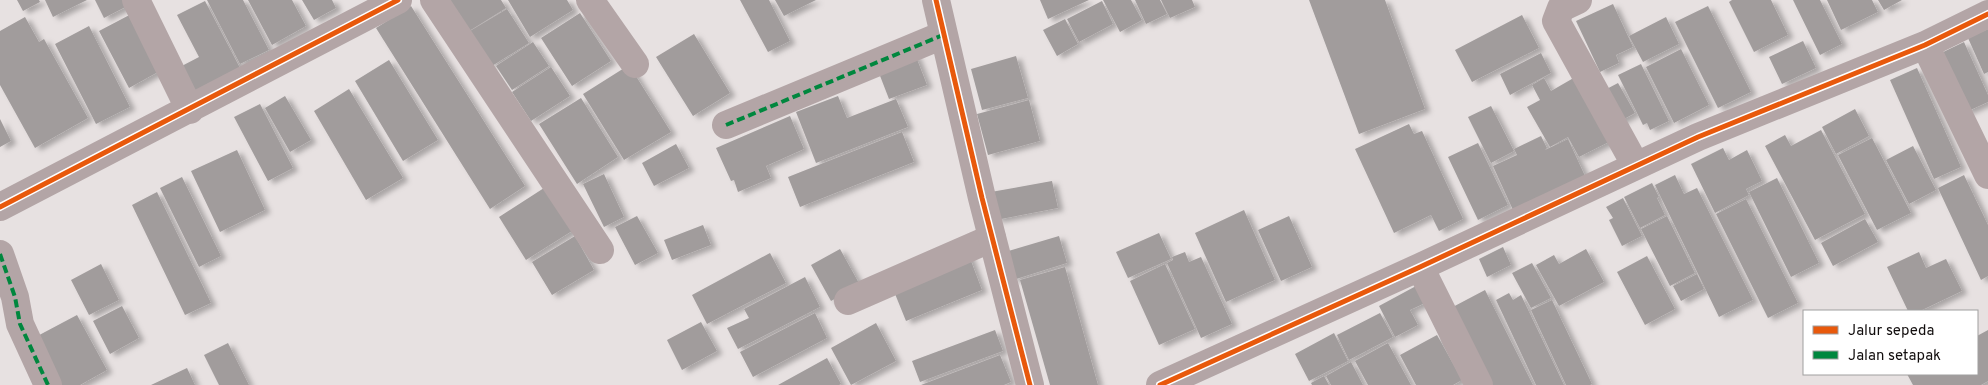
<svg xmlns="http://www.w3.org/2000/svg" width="1988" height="385" font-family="Overpass,sans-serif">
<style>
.building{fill:#a19c9c;filter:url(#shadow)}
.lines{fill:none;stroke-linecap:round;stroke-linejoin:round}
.minor{stroke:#b3a5a6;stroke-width:28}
.tertiary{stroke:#b3a5a6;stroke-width:28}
.quiet{stroke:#00873e;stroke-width:4;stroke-dasharray:8 4;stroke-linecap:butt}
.cycleway-casing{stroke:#fff;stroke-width:8}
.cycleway{stroke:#e8590c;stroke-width:5}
</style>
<defs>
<filter id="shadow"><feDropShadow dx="5.5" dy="3" stdDeviation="2.5" flood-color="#0004"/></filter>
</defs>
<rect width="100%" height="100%" fill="#e7e1e1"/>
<path class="building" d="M17,0h22l1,2 -17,9z
M45,0h42l-34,17z
M95,0h39l1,2 -31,16z
M207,0h36l26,50 -29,14z
M248,0h44l14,26 -34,19z
M302,0h30l4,8 -22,12z
M446,0h55l5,8 -40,25z
M508,0h59l6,10 -43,27z
M740,0h29l21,41 -22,11z
M775,0h41l-32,16z
M1040,0h49l-41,19z
M1103,0h28l11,20 -22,12z
M1135,0h25l7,14 -21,10z
M1161,0h31l3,7 -25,11z
M1309,0h76l40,109 -66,25z
M1732,0h39l17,35 -34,17 -25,-50z
M1793,0h27l22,44 -22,11z
M1827,0h45l6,12 -37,18z
M1878,0h24l-18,10z
M205,1l35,67 -51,26 -13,-25 23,-12 -22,-42z
M1102,1l11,23 -34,18 -12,-23z
M1613,4l20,43 -17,8 3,8 -19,9 -24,-51z
M411,6l114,180 -35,23 -114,-181z
M1708,6l43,86 -33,16 -43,-86z
M507,9l22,34 -37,23 -22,-35z
M137,11l30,56 -38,21 -30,-57z
M580,13l31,48 -39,25 -31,-48z
M1522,15l17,33 -67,34 -17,-32z
M25,17l14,25 5,-3 44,79 -53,30 -35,-63v-54z
M1666,17l13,27 -36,18 -14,-26z
M1065,19l13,25 -21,12 -14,-26z
M89,26l41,81 -34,17 -41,-80z
M1988,29v43l-4,2 -16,-36z
M694,34l36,59 -37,23 -37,-59z
M1803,41l13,27 -34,16 -13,-27z
M533,42l16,24 -37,24 -16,-24z
M1964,42l24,53v7l-22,10 -27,-58z
M1681,49l28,56 -35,18 -28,-56z
M1541,53l10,20 -41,22 -10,-21z
M915,54l12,31 -38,14 -12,-31z
M1016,56l12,42 -46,12 -11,-41z
M389,60l49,80 -35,21 -48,-80z
M1641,64l28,57 -19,9 -3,-7 -4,2 -25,-50z
M629,65l42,67 -47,28 -41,-66z
M551,67l19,29 -39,25 -19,-29z
M1917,68l44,99 -27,12 -44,-99z
M1577,76l36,64 -34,17 -11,-20 -18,10 -23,-40 13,-7 -8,-15 12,-7 7,13z
M1618,83l17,30 -20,11 -16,-31z
M349,89l54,89 -37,22 -52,-89z
M285,96l26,44 -21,12 -25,-44z
M838,96l9,22 49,-19 12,28 -92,36 -20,-51z
M581,98l37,59 -41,27 -38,-60z
M1029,100l11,41 -52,14 -11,-41z
M260,104l33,64 -25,13 -34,-64z
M1491,106l23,45 -23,12 -23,-46z
M1855,109l14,27 -33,18 -14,-27z
M790,116l14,33 -38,17 5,12 -33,14 -4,-12 -3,1 -15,-33z
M0,119l11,22 -11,6z
M1409,124l5,10 8,-3 41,88 -24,12 -8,-16 -37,18 -39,-84z
M1821,130l44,84 -50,26 -50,-94 20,-11 6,11z
M902,132l12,30 -114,45 -12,-30z
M1541,136l6,12 -2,2 23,-11 17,37 -72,34 -20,-44 24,-11 -3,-6z
M1872,138l39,75 -34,17 -39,-75z
M1478,143l30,62 -30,15 -30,-63z
M676,144l13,24 -35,18 -12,-23z
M1913,146l23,44 -27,14 -23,-44z
M1723,148l6,12 18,-10 15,31 -16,8 3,6 -34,18 -24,-49z
M237,150l28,60 -45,22 -29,-61z
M604,174l20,43 -20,10 -21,-43z
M1675,175l9,19 13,-6 56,112 -34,17 -64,-132z
M1964,175l24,50v51l-7,4 -43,-92z
M182,177l39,79 -22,11 -39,-79z
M1777,178l42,85 -28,14 -42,-85z
M1052,181l6,27 -62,12 -5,-28z
M1652,183l7,14 -2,1 8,17 -25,13 -16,-31z
M544,188l28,43 -46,29 -27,-43z
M157,192l54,111 -26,12 -53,-110z
M1623,198l19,38 -20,10 -13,-26 4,-2 -7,-11z
M1746,199l52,104 -30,15 -52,-104z
M1244,210l31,70 -49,22 -31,-69z
M637,216l21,37 -23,12 -20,-38z
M1289,216l23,51 -31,14 -23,-51z
M1667,216l28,57 -25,13 -29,-57z
M1865,219l13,23 -45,24 -12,-23z
M703,225l8,20 -39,15 -8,-20z
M1159,233l12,26 -43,19 -12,-26z
M575,236l19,34 -42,25 -20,-33z
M1059,236l8,27 -54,17 -8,-28z
M1503,247l8,18 -24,12 -8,-18z
M840,249l20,36 -29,16 -20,-36z
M1586,249l18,33 -45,24 -23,-41 18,-10 5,9z
M1185,252l4,10 12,-5 31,67 -31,14 -34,-75 6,-3 -1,-3z
M1919,252l7,16 20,-9 16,32 -42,20h-12l-21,-44z
M770,253l16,30 -79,41 -15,-29z
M968,253l14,37 -76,31 -15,-37z
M1647,256l28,53 -30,16 -28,-53z
M1532,263l19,35 -20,10 -19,-35z
M101,264l18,36 -30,15 -18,-35z
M1165,264l30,65 -36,16 -29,-64z
M1065,267l33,118h-48l-30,-105z
M1697,274l7,15 -23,12 -8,-15z
M805,277l15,30 -82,42 -11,-21 22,-10 -5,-9z
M1416,286l9,17 -15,7 8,15 -23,12 -16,-31z
M1485,290l48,95h-45l-39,-76z
M1509,293l4,7 8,-5 43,90h-28l-40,-85z
M1552,300l40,84 -2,1h-24l-35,-75z
M122,306l17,32 -29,16 -17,-33z
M815,313l12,25 -74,39 -13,-25z
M1380,313l13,24 -44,23 -12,-25z
M77,315l30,55 -27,15h-28l-24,-44z
M701,322l16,29 -35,19 -15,-30z
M876,323l20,38 -45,24 -20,-37z
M995,330l8,21 -83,31 -8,-21z
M1988,330v51l-7,4h-68l-6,-11h70v-38z
M1334,333l14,28 -39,20 -14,-27z
M1437,335l25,45 -9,5h-37l-16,-30z
M228,343l21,42h-30l-15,-30z
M1388,343l23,42h-43l-13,-24z
M1000,355l11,27 -7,3h-83z
M827,358l14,26 -2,1h-61z
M1351,362l12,23h-32l-5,-9z
M187,368l8,17h-44z
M1324,376l5,9h-17l-1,-2z"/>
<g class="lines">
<path class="minor" d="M136,0l54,110
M434,0l166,250
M590,0l45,64
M1578,0l-17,8 -5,13 80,145
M1925,45l63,130
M726,125l217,-90
M0,207l398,-207
M0,254l15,43 5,27 28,61
M1420,267l59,118
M848,301l144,-63
M1160,385l260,-118 278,-130 227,-92 63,-31"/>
<path class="tertiary" d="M936,0l46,198 48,187"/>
<path class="quiet" d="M726,125l217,-90
M0,254l15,43 5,27 28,61"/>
<defs>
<path id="cycleway" d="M936,0l46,198 48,187
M0,207l398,-207
M1160,385l260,-118 278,-130 227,-92 63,-31"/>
</defs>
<use href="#cycleway" class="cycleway-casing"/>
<use href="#cycleway" class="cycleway"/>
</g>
<rect x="1803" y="310" width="175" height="65" fill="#ffffff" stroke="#a09f9f"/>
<rect x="1813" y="326" width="25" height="8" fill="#e8590c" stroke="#a09f9f"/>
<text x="1848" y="335" font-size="15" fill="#120e0e">Jalur sepeda</text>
<rect x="1813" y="351" width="25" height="8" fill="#00873e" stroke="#a09f9f"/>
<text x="1848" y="360" font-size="15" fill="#120e0e">Jalan setapak</text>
</svg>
